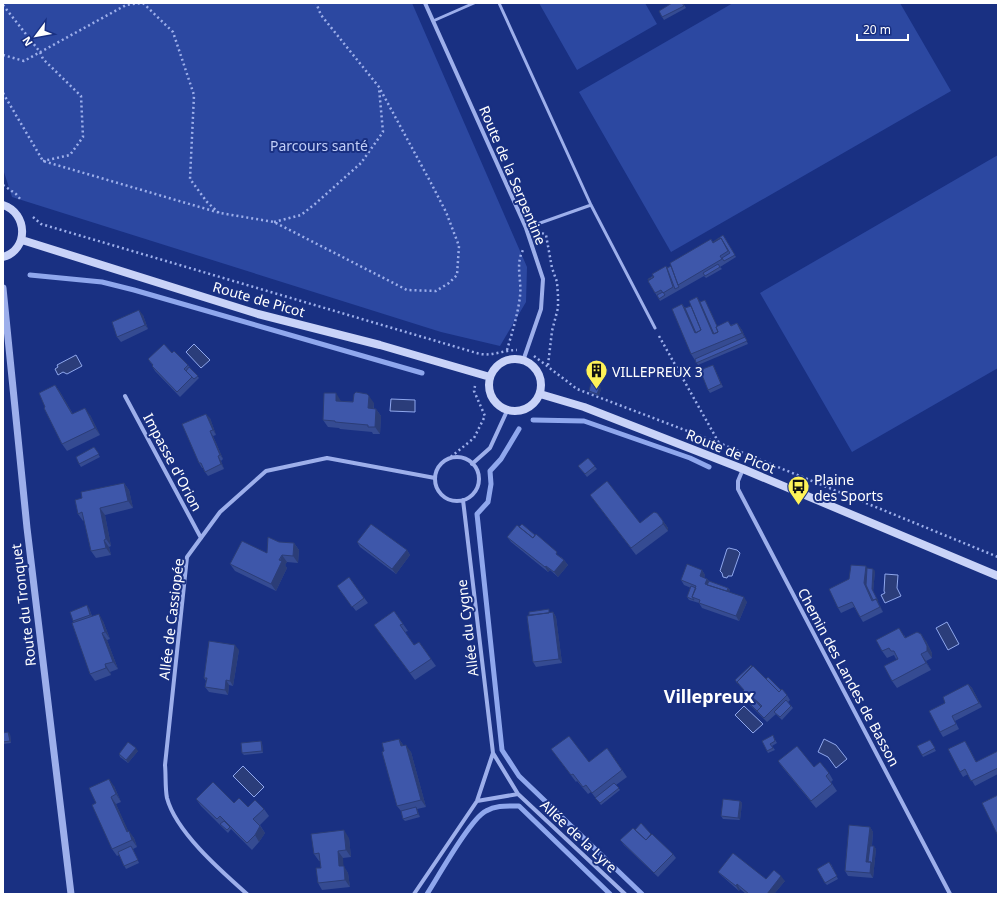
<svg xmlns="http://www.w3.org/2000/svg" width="1001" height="897" font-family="'Noto Sans',sans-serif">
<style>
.green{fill:#2c48a1}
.water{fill:#2b3d7a;stroke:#8fa7ed}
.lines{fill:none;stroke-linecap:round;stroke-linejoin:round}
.stream{stroke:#8fa7ed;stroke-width:5}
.path{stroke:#9dafeb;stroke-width:2.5;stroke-dasharray:2 3;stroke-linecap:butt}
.service{stroke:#9dafeb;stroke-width:3}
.minor{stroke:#9dafeb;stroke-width:4}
.tertiary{stroke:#9dafeb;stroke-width:7}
.secondary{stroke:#c9d3f8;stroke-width:8}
.wall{fill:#354b92}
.shaded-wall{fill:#2b3d77}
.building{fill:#3e57aa;stroke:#2b3d77}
.labels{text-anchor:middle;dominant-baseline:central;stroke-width:4;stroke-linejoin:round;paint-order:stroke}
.park-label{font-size:14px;fill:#c2cff8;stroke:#193082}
.street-label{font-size:14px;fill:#fff;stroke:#193082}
.poi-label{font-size:14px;fill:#fff;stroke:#193082;text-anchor:start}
.district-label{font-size:18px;font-weight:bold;fill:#fff;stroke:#193082}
</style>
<rect width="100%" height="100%" fill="#193082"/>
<path class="green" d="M3,3h409l115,264 -1,35 -26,44 -59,-14 -429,-135 -9,-28z
M539,3h106l12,21 -80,46z
M733,3h167l51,88 -280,161 -92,-160z
M998,155v213l-146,84 -92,-159z"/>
<path class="water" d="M194,344l16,16 -9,8 -15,-16z
M76,355l6,11 -15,8 -4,-2 -5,3 -3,-6 3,-2 -1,-2z
M391,399l24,1v12l-25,-1z
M729,548l8,2 3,3 -8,23h-4l-1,2 -4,-1 -1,-4 -2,-2 7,-22z
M885,574l13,1 -1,13 4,8 -16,7 -4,-8 4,-2 -1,-2z
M947,622l12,22 -11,6 -12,-22z
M744,706l19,18 -10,9 -18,-18z
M824,739l12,6 11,14 -11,9 -8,-11 -10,-5z
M243,766l21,21 -10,10 -21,-21z"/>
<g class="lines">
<path class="stream" d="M30,275l72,7 32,8 288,83
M533,420l51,1 106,37 19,9
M519,429l-18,30 -11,12 1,13 -3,18 -11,12 25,236 17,26 123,118
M427,894c11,-17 44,-76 59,-83 10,-6 21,-5 33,-5l91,88"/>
<path class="path" d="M143,3l30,29 21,63 -4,84 17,23 12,11
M3,5l37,47 3,7 38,37 2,41 -13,18 -27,6
M3,55l21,6 102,-56 15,-2
M3,93l40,68 177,52 54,9 133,68 29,1 13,-8 8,-8 2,-29 -13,-34 -15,-29 -52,-96 -58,-72 -5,-12
M3,185l13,9 5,6
M33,217l8,7 439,130c13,2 24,-4 37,-4
M274,222l27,-7 14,-11 46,-41 22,-31 -4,-44
M542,233l4,2 6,33 5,14 1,14v12l-6,23 -4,34
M659,336l60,107
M507,350c5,-17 11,-36 13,-54 2,-16 -5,-31 3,-46
M534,356l43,33 142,54 279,114
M447,460l27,-22 11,-22 -11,-25 1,-5"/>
<path class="service" d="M499,3l92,202 64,123
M433,21l41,-18
M526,228l65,-23"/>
<path class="minor" d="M425,3l101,225 17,51 -2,30 -18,52
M125,396l76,142
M435 479a22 22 0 1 1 44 0a22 22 0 1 1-44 0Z
M472,464l18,-16 17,-37
M743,469l-5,12v8l212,405
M463,500l30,253
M477,801l41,-7
M247,894c-26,-23 -71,-62 -80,-96 -2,-10 -1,-23 -2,-33l22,-208 33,-45 46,-41 61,-13 108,20
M414,894l63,-93 16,-48 25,41 107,100"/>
<path class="tertiary" d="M3,288l24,240 44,366"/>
<path class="secondary" d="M3,205c25,8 26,45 0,52
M22,240l236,74 122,31 110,32
M489 385a26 26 0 1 1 52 0a26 26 0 1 1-52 0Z
M540,394l44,13 159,62 255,107"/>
</g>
<path class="wall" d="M683,3l3,5 -22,12 -2,-3z
M725,238l11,19 -16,10 2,2 -16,9 -2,-2 -44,25 -12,-20 19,-13 46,-26z
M705,300l12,26 14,-1 6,-2 5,7 6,14 -50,21 -7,-11 -9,-50 3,4z
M143,315l5,14 -27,13 -4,-5z
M172,353l16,12 11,13 -19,19 -25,-26 -3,-5h1l-5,-7z
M713,365l1,2 9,20 -13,6 -2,-3z
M55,385l5,7 13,22 17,1 10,20 -33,16 -5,-7 -17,-37z
M601,389l-2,7 -9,-3 -1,-2z
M341,401l33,2v6h2l5,7 -1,18h-7l-1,-2 -32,-3 -1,-1 -11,-1 -5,-7z
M210,418l6,17 -3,1 10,23 -2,2 3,8 -16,7 -3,-4 -2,-4h-1l-3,-5z
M94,447l6,10 -19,10 -2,-3z
M588,458l9,11 -10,8 -9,-11z
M124,483l5,7 4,18 -28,7 6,31 -2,1 2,8 -15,3 -5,-7 -7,-31 -1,1 -5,-7 4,-16z
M590,495l50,28 23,-2 5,7v3l-32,24z
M507,537l54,20 3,3 4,5 -10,12 -8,-7 -2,2 -37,-30z
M279,542l15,1 5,7 -1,13 -11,-1 -2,3 2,3 -11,23 -41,-20 -5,-7 37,-11z
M357,542l50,8 3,5 -14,19 -36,-27z
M867,568l8,3 -2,21 10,20 -20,10 -9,-15 -13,6 -3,-5 11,-29z
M702,570l3,5 -1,3 3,1 2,2 19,7 2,2 -1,2 18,10 -8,19 -37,-13 -3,-5 -10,-3 -2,-3 4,-9 -7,-3 -3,-5z
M349,577l19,26 -12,8 -16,-20z
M89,608l3,8 11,5 7,18 -3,1 11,29 -8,3 1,3 -16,6 -5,-7 -16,-51 -1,-2z
M394,611l14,20 -3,1 9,13 5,-3 17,24 -21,14 -41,-55z
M550,612l1,1 2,-1 3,5 6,46 -26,4 -3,-5z
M904,635l2,3 20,3 6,12v5l-6,3 5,9 -34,18 -5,-7 6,-22v-1l-2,1 -2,-4 -7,3 -5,-7z
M239,650l-6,36 -4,-1 -1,10 -19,-3 -4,-5 1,-6 -2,-3z
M766,679l21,16 3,5 -2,2 5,6 -11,12 -6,-6 -9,8 -19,-19 -1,-2 1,-2 -6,-7 2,-2 -9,-10z
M968,684l4,4 10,19 -27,14 4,8 -16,8 -3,-5 5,-29z
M3,733l7,1 1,9 -8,1z
M774,738l3,5 -5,3 3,4 -7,3 -6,-12z
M399,739l5,7 7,6 15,55 -9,2 3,8 -15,4 -2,-2 -2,-8 -4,-5 -13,-55z
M930,740l6,11 -13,6 -1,-2z
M261,741l1,2 1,10 -19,2 -2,-2z
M968,746l8,16 22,-11v23l-23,12 -7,-12 -5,3 -3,-5z
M607,748l20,29 -11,8 4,5 -19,15 -10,-13 -3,2 -11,-13 -1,1 -25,-33 38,13z
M138,751l-10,12 -8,-6 -1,-3z
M778,761l36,6 15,6 4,7 -2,2 6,9 -21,17 -33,-40z
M114,786l7,16 -5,2 12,27 6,7 3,9 -4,2 6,14 -13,6 -7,-14 -2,1 -5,-7 -16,-46z
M196,799l38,4 14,4 16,2 5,7 -9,9 5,8 -6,9 -7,8 -21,-21 -3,4 -27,-27z
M740,801l2,2 -2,17 -17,-1 -2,-3z
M870,827l3,5 -1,14 4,3 -3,29 -25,-2 -3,-5z
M635,830l16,4 22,20 3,4 -18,19 -34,-32 -4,-5z
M349,838l2,19 -8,1v8l5,7 2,14 -28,3 -4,-7 3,-15 -1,-7h-1l-5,-7z
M831,864l7,15 -11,6 -2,-2z
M718,872l48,7 19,2 -11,13h-28l-6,-5 -1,2 -17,-15z"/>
<path class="shaded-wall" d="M697,297l5,7 15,34 -4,-4z
M705,300l1,2 17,37 -2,-3z
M682,304l5,7 12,26 -4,-4z
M139,310l4,5 5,14 -3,-4z
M737,323l5,7 6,14 -6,-11z
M713,365l1,2 9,20 -2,-3z
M55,385l5,7 17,29 -5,-7z
M600,386l1,3 -2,7 -2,-2z
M336,393l5,8v7l-5,-7z
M369,396l5,7 -1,12 -5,-7z
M85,408l5,7 10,20 -5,-7z
M376,409l5,7 -1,18 -5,-7z
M206,414l4,4 6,17 -3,-5z
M210,431l3,5 10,23 -3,-4z
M218,456l3,5 3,8 -3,-5z
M124,483l5,7 4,18 -5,-7z
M100,508l5,7 6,31 -5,-7z
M663,521l5,7v3l-5,-7z
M104,540l5,7 2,8 -5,-7z
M294,543l5,7 -1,13 -5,-7z
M407,550l3,5 -14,19 -4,-5z
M282,555l5,7 -2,3 2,3 -11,23 -5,-7z
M564,560l4,5 -10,12 -4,-5z
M546,566l4,4 -2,2 -3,-5z
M866,566l3,5 -1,17 6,15 -10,-20z
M873,569l2,2 -2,21 10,20 -3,-5 -8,-18z
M702,570l3,5 -2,6 -3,-5z
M707,579l3,4 -3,3 -2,-2z
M728,588l2,2 -2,6 -2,-2z
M744,597l3,5 -8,19 -3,-5z
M87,605l2,3 3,9 -2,-2z
M553,612l3,5 6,46 -3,-4z
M99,614l4,7 7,18 -5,-7z
M102,633l5,7 11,29 -5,-7z
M921,634l5,7 6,12v5l-5,-7z
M235,645l4,5 -6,36 -3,-5z
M921,654l5,7 5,9 -5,-7z
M105,664l5,8 1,3 -5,-7z
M226,680l3,5 -1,10 -3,-5z
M968,684l4,4 10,19 -3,-4z
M8,732l2,2 1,9 -1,-2z
M399,739l5,7h-3z
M261,741l1,2 1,10 -1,-2z
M406,745l5,7 15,55 -5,-7z
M136,748l2,3 -10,12 -2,-3z
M109,779l5,7 7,16 -5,-8z
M111,797l5,7 16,35 -5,-7z
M740,801l2,2 -2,17 -2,-2z
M416,807l1,2 3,8 -2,-3z
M260,826l5,7 -6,9 -4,-7z
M870,827l3,5 -3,33 -4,-3z
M344,830l5,8 2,19 -5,-7z
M129,831l5,7 3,9 -5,-7z
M874,846l2,3 -3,29 -3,-5 1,-11z
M338,851l5,7 1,15 -5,-7z
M344,866l4,7 2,14 -5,-7z
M781,876l4,5 -11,13h-7z
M737,884l3,5 -1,2 -3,-5z"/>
<path class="building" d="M672,3h10l2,3 -22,11 -3,-6z
M723,235l12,20 -11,6 -2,-3 8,-5 -9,-15 -8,4z
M721,238l7,13 -8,5 2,3 -44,26 -8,-22 41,-24 2,4z
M718,264l2,3 -15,9 -2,-3z
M666,266l7,21 -10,6 -2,-3 -6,3 -7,-12 6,-4 -2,-3z
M671,266l7,19 1,2 -4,2 -8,-21z
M653,276l1,1 -6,3v-1z
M663,292l2,3 -6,4 -2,-4z
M697,297l16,37 5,-2 -2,-5 12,-6 3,5 6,-3 5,10 -51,21 -19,-45 10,-5 13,29 6,-3 -12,-29z
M705,300l12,26 -1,1 2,5 -4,2 -14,-32z
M691,306l10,24 -5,3 -11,-25z
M139,310l6,15 -28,12 -5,-15z
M745,337l2,4 -51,22 -1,-4z
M164,344l8,9 2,-2 14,14 -4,4 8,8 -15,15 -25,-26 1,-1 -5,-6z
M713,365l8,19 -13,6 -8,-20z
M189,367l9,9 -4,3 -8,-8z
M591,383l9,3 -3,8 -8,-3z
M55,385l17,29 13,-6 10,20 -33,16 -18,-36 1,-1 -6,-14z
M356,392l11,2 2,2 -1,12 8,1 -1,18h-7v-2l-33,-3v-1l-12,-1 1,-27h12v8l17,1 1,-8z
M206,414l7,16 -3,1 10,24 -2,1 3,8 -16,8 -4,-9h-2l-17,-39z
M94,447l5,7 -20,10 -3,-7z
M588,458l7,8 -10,8 -7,-8z
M607,481l33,42 14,-11 3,1 6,8v3l-32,24 -41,-53z
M124,483l4,18 -28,7 6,31 -2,1 2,8 -15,3 -9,-39 -4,2 -3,-14 7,-2 -1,-6z
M371,524l36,26 -15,19 -35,-27z
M522,524l13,11 -2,3 -14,-11z
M517,525l16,13 3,-4 21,18 -1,2 8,6 -10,12 -8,-6 -1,1 -38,-30z
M268,537l11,5 15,1 -1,13 -11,-1 -3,5 3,1 -11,23 -41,-20 12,-23 25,12z
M687,564l15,6 -2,6 7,3 -2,5 39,13 -8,19 -37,-13 1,-3 -8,-3 4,-11 -15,-6z
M851,565l15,1 -2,17 8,18 4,-2 4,8 -20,10 -8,-15 -14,6 -9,-19 20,-10z
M867,568l6,1 -1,20 6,12 -2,-2 -3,1 -7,-15z
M349,577l15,21 -12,9 -15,-21z
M709,581l19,7 -1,3 -20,-6z
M691,586l5,2 -4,9 2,3 -7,-3z
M87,605l3,10 -17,6 -3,-9z
M549,609v4l-20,2v-3z
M394,611l9,13 -3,1 14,20 5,-3 12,17 -21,14 -36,-48z
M553,612l6,47 -26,3 -6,-46z
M99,614l6,18 -3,1 11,29 -8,2 1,4 -16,6 -18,-51z
M899,628l6,10 12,-6 4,2 6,12v5l-6,3 5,9 -34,18 -8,-15 14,-7 -4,-8h-3l-2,-3 -7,3 -6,-11z
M209,641l26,4 -5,36 -4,-1 -1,10 -20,-3 2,-9h-3z
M751,665l1,1 -15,16 1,2 -3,-4z
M753,666l26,26 3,-3 5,6 -23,23 -7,-7 5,-5 -13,-12 -2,3 -5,-5 2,-2 -7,-8z
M768,677l13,13 -2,2 -13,-13z
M968,684l11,19 -27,13 4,8 -16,8 -11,-21 16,-8 -2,-6z
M751,696l10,11 -4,4 2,2 -12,-12z
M786,700l5,6 -11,11 -6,-5z
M8,732l2,9 -7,1v-9z
M773,735l2,6 -5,3 3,4 -6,3 -5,-10z
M569,736l20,26 18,-14 15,22 -30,23 -6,-8 -3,2 -10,-13 -2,1 -20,-26z
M399,739l2,7 5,-1 15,55 -24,6 -15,-54 2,-1 -2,-8z
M930,740l5,8 -13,7 -5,-9z
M261,741l1,10 -20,2 -1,-10z
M965,741l11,21 22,-11v17l-27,13 -6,-12 -5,3 -12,-23z
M128,742l8,6 -10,12 -7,-6z
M797,746l17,21 6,-5 9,11 -3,3 6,8 -21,17 -33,-40z
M109,779l7,15 -5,3 16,35 2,-1 3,9 -20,9 -20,-44 4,-2 -7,-15z
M213,782l21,21 5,-5 9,9 7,-7 9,9 -11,10 7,7 -5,9 -8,8 -27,-27 -3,3 -21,-20z
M614,783l5,5 -19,15 -5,-5z
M998,795v41l-16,-33z
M723,799l17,2 -2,17 -17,-2z
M416,807l2,7 -15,5 -2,-8z
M224,821l6,6 -3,3 -7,-6z
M641,823l10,11 -5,6 -11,-10z
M849,825l21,2 -4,35h5l-1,11 -25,-2z
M633,828l13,12 6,-6 21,20 -19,19 -34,-33z
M344,830l2,20 -8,1 1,15h5l1,14 -27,3 -2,-15h5l-2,-15 -5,1 -3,-20z
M131,846l7,14 -14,6 -6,-14z
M870,846h4l-2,19 -1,-3h-3z
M733,853l33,26 8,-9 7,6 -14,18h-18l-12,-10 -1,2 -18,-14z
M829,862l8,14 -12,7 -8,-14z"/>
<defs>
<symbol id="building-pin" viewBox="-11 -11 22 30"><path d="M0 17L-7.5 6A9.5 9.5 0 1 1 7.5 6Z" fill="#fef258" stroke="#193082"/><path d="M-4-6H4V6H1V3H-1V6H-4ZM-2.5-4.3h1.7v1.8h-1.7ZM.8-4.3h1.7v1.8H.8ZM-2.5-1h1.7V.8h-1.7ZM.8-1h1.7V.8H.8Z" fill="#111"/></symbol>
<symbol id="bus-pin" viewBox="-11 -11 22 30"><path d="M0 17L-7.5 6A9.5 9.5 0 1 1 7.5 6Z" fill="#fef258" stroke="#193082"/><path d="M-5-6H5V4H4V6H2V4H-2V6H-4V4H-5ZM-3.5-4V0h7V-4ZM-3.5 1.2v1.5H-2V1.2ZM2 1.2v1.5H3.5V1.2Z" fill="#111"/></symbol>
</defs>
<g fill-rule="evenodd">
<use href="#building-pin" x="584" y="358" width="25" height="34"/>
<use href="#bus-pin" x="786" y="474" width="25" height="34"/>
</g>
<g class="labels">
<g class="park-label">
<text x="319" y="145">Parcours santé</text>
</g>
<g class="street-label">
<text transform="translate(513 175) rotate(67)">Route de la Serpentine</text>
<text transform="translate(259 299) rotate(16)">Route de Picot</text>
<text transform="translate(731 451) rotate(22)">Route de Picot</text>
<text transform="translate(173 462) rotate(62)">Impasse d'Orion</text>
<text transform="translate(23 605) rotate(-97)">Route du Tronquet</text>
<text transform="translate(171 619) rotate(-83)">Allée de Cassiopée</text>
<text transform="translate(467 628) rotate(-97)">Allée du Cygne</text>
<text transform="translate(849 677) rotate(62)">Chemin des Landes de Basson</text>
<text transform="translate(579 836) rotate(43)">Allée de la Lyre</text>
</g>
<g class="poi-label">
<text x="612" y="371">VILLEPREUX 3</text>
<text x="814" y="479">Plaine<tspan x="814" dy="16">des Sports</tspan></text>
</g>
<g class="district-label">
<text x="709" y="696">Villepreux</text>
</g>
</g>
<rect width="1001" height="897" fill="none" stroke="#ffffff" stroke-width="8"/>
<g transform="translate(36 36) rotate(238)" stroke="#193082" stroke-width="3" paint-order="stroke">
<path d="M0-3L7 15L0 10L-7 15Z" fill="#ffffff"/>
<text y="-6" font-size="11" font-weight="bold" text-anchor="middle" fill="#ffffff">N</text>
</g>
<path d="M857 34v6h51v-6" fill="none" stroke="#ffffff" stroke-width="2"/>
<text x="863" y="34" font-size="12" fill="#ffffff" stroke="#193082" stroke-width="3" paint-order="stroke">20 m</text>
</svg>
